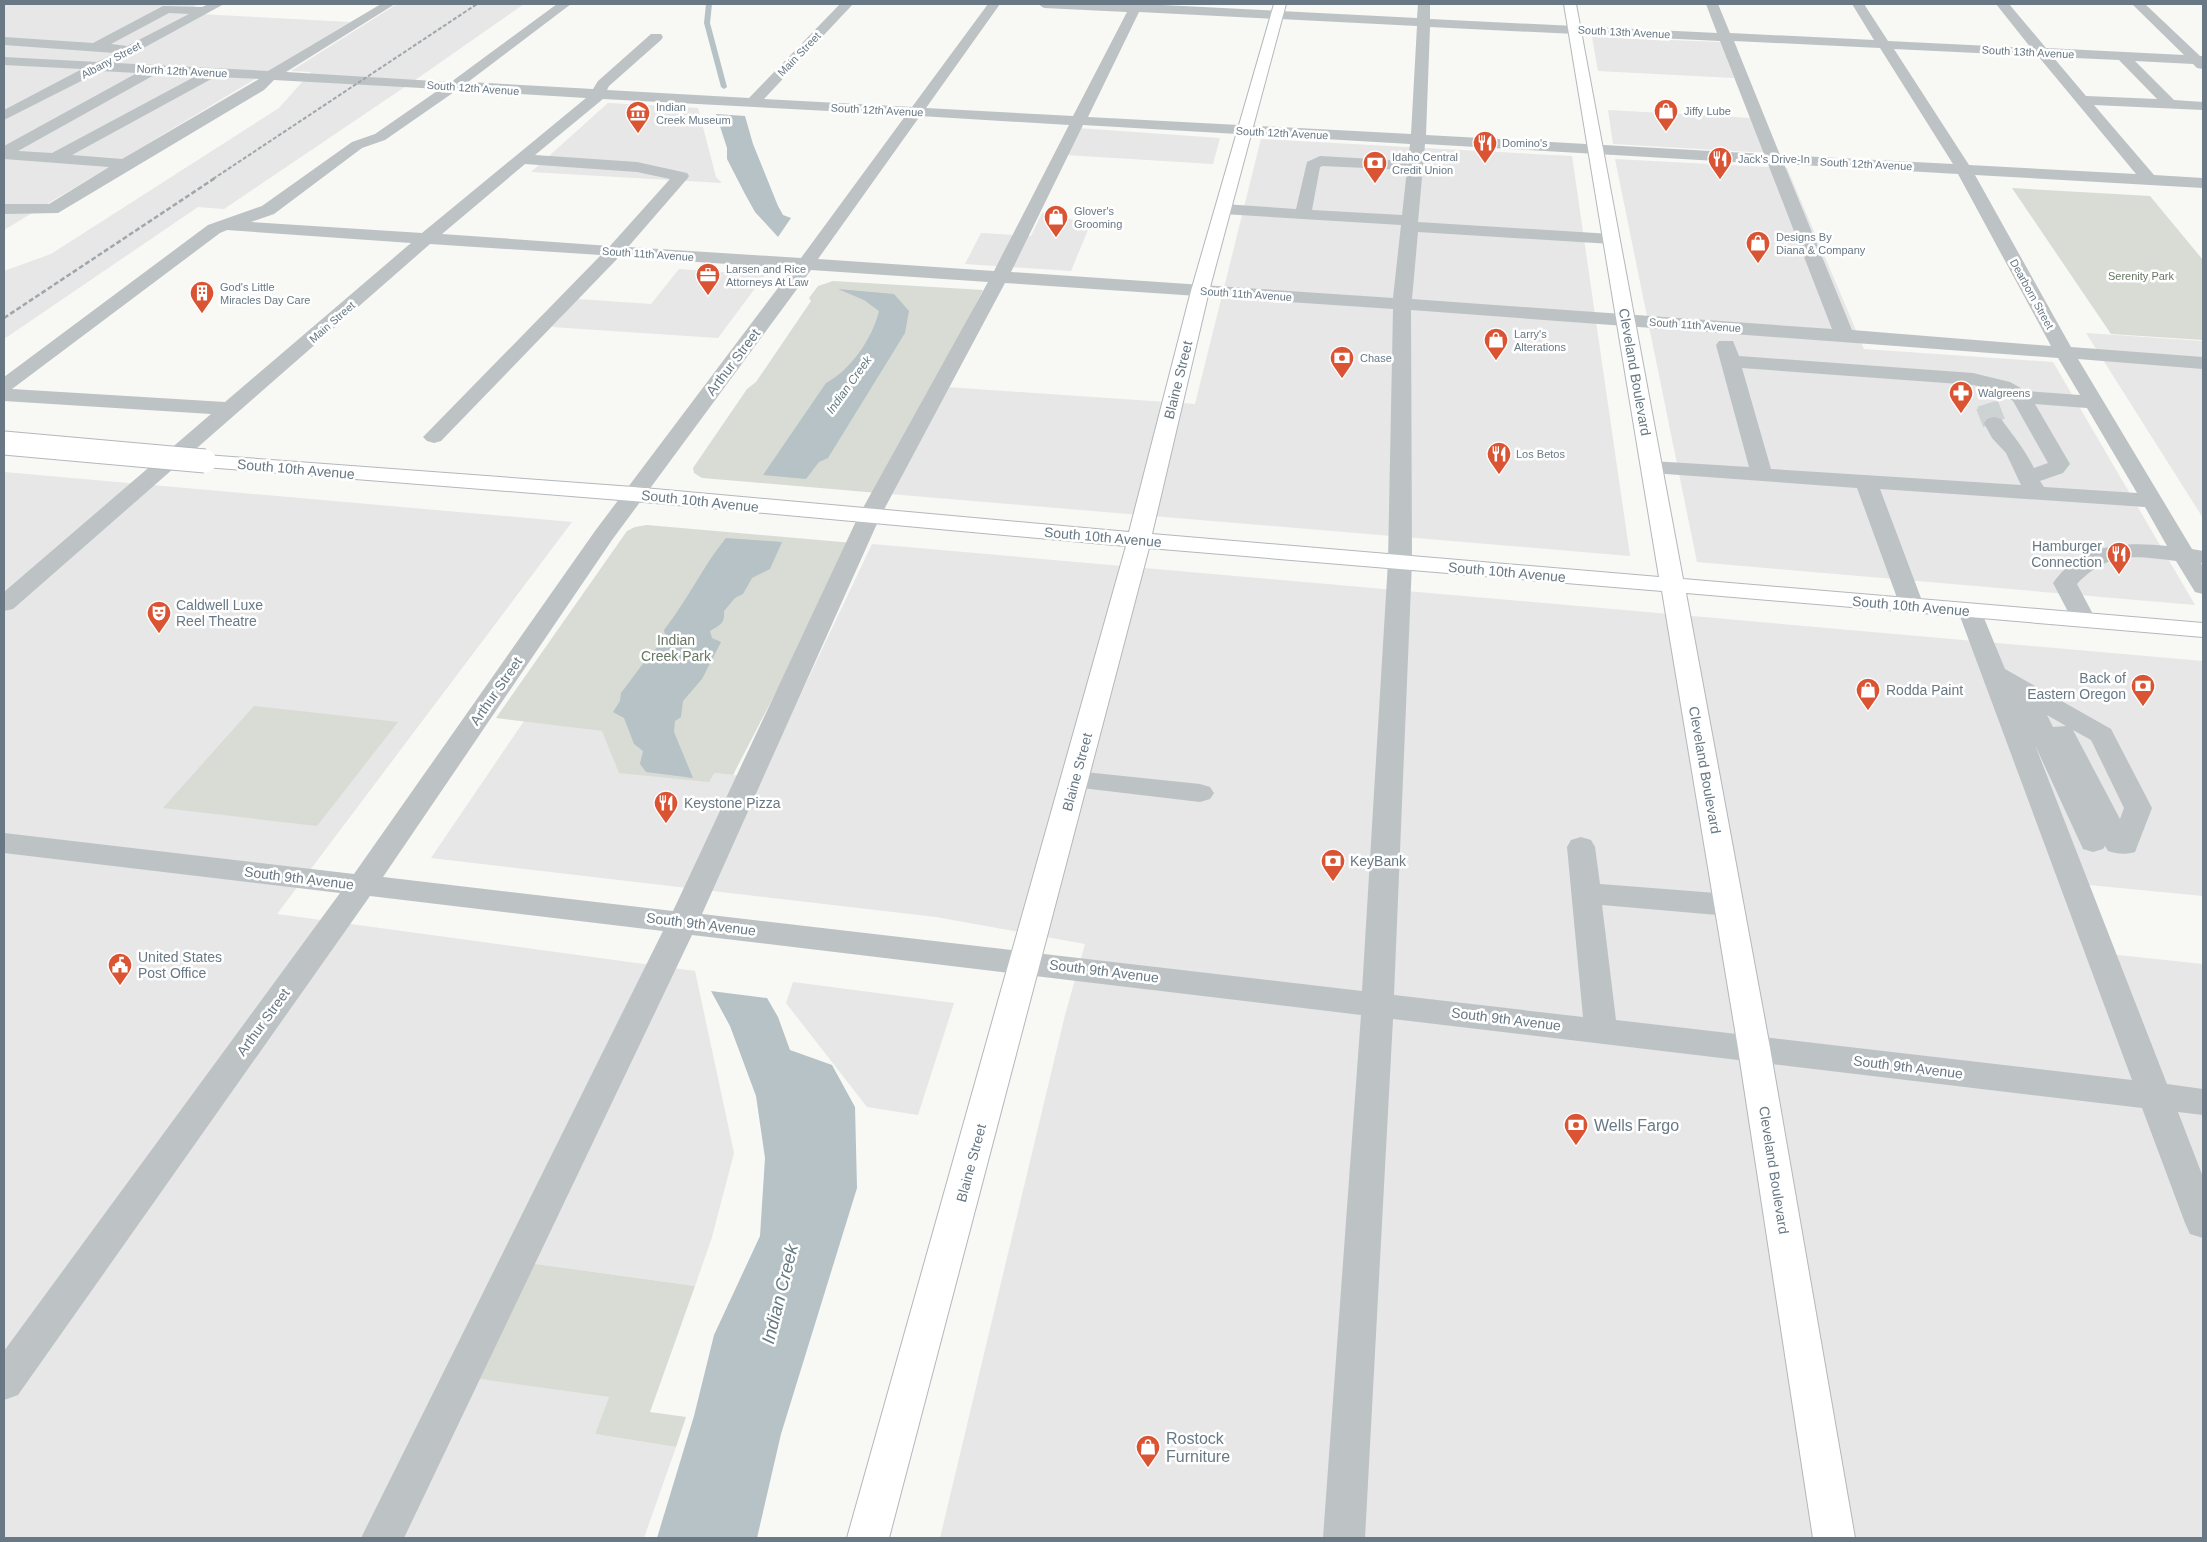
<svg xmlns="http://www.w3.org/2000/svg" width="2207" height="1542" font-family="Helvetica,sans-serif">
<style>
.built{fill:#e6e7e6}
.green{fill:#d8dcd5}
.water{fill:#b6c2c6}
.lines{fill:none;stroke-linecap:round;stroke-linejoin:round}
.stream{fill:#b6c2c6;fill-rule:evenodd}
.minor-tunnel-far1{stroke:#cdd2d3;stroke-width:18;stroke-dasharray:18 9;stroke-linecap:butt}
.minor-tunnel{stroke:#cdd2d3;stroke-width:23;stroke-dasharray:23 11;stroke-linecap:butt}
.major-casing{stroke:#b3b8bc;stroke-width:2}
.minor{fill:#bdc2c5;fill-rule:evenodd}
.major{fill:#fff;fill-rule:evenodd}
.rail-far1{stroke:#9fa6ac;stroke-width:2;stroke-dasharray:4 2;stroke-linecap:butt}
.rail{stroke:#9fa6ac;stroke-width:2.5;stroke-dasharray:5 2.5;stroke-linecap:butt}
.major-bridge-casing{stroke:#b3b8bc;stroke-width:25;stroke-linecap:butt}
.major-bridge{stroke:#fff;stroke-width:23}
.labels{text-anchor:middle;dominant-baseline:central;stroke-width:5;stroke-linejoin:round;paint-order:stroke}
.far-street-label{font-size:11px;fill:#687985;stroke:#fff}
.far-poi-label{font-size:11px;fill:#687985;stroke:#fff;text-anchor:start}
.far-park-label{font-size:11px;fill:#677763;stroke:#fff}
.far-water-label{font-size:12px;font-style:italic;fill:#647a80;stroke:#fff}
.street-label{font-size:14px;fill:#687985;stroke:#fff}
.poi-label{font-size:14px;fill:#687985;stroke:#fff;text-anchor:start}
.park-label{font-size:14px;fill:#677763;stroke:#fff}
.near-poi-label{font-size:16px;fill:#687985;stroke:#fff;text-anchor:start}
.near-water-label{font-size:18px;font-style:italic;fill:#647a80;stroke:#fff}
</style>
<rect width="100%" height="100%" fill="#f8f8f5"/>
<path class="built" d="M4,4h195l-18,9 169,9 -346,208z
M397,4h127l-106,74 -194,131 -26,-2 -194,132v-68l47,-17 228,-146 32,-36 -20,-1z
M1592,37l129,5 13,36 -136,-7z
M608,103l90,5 18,69 6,6 -191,-11z
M1608,110l144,8 16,35 -155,-9z
M1078,128l142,10 -7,26 -147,-9z
M1261,139l311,17 58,400 -752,-63 54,-107 263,18z
M1615,159l172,9 77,181 189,13 142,243 -498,-43z
M1042,213l12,1 36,11 -19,46 -106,-7 16,-31 50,3z
M679,269l86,6 -47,63 -166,-11 25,-28 74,5z
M2086,333l117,8v177z
M4,472l568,50 -295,392 418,57 39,182 -22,84 -17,49 -166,-23 -55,115 135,19 -14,37 81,13 -32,91h-640z
M872,544l1331,117v235l-124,-12 29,70 95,10v574h-1263l125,-523 20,-71 -149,-27 -505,-59 93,-137 79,10 111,42 47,5z
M793,982l161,21 -36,112 -51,-8 -81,-104z"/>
<path class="green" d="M2012,188l138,8 53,64v80l-92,-6z
M833,281l150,9 -105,203 -176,-15 -8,-5 -1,-5 54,-79 9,-7 55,-81 -2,-3 9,-12z
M647,525l206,18 -120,232 -19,-2 -5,9 -90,-9 -17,-42 -106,-13 131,-187 8,-4z
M254,706l144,16 -81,104 -154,-18z
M529,1263l166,23 -45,126 36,5 -10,30 -81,-13 14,-37 -136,-19z"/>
<path class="water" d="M716,114l29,2 8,28 25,62 5,9 8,3 -13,19 -23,-25 -10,-18 -18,-35v-11z
M838,289l56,5 15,17 -4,22 -77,125 -9,4 -13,17 -43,-4 63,-92c25,-13 47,-46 53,-72l-15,-11z
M726,538l56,4 -12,27 -18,9 -9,16 -8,4 -11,13c1,13 -4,14 -14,20l2,7 9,4 -19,37 -19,22 -2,16 -6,4 -1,11 19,46 -47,-6 -6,-8 3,-13 -9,-7 -10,-26 -11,-6 7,-11 1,-8 30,-40 15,-13 -2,-10c23,-29 39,-64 62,-92z
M711,991l56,7 11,19 12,33 42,15 23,42 2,81 -76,246 -24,104h-100l37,-122 20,-81 46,-99 5,-78 -9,-62 -26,-70z"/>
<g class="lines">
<path class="stream" d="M706,4h6l-2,19 17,64 -3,2 -3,-2 -17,-64z"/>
<path class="minor-tunnel-far1" d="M1986,404l1,3"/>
<path class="minor-tunnel" d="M1987,405l7,18"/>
<defs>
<path id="major" d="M1274,4h12l-77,287 -57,243 507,43 -95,-573h12l107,575 520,44v14l-517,-44 84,455 85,490h-42l-75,-490 -76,-457 -513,-43 -260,990h-42l279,-992 -493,-45 -428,-34 -8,-1 -3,-5 3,-5 8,-1 428,32 496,45 62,-241z"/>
</defs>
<use href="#major" class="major-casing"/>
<path class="minor" d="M209,4h15l-108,59 152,8 113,-67h14l-109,68 165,10 106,-78h14l-103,78 125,7 5,-8 53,-47h10l2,3 -2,3 -52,46 -2,4 142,8 91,-94h13l-89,95 148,8 76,-103h12l-74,104 147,8 54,-104 -83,-4 -6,-4h105l274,14 1,-14h12v15l287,14 -11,-29h12l12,29 144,7 -22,-36h12l24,37 143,7 -35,-44h13l37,44 138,7 -52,-51h13l55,52h3v13l-6,-1 -4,-4 -58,-3 39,39 29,2v8l-109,-5 60,70 49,3v10l-228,-13 96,172 132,10v12l-125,-10 114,190 11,2v12h-2l2,4v27l-8,-2 -19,-31c-42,-5 -67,-10 -99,23l19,36 -3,5 -9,2 -9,-2 -22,-42c27,-39 71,-42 114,-37l-22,-39 -265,-18 44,117 -3,5 -9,2 -9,-2 -3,-5 -43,-118 -205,-15 -8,-1 -3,-5 3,-5 8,-1 97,6 -33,-122 3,-4h14l6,15 234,17 37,9 16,9 54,4 -22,-37 -647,-48 1,252 -18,433 189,22 -16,-170 4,-7 10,-3 10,3 4,7 5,37 129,10 11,4 4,7 -4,7 -11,4 -127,-11 14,115 516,60 -174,-469 3,-5 9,-2 9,2 26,63 106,60 41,79 -17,44c-10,3 -17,2 -27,-1l-3,-5 -2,3 -10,3 -10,-3 -48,-104 132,339 36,5v26l-25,-3 25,65v61l-13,-4 -5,-11 -43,-115 -749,-89 -28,519h-42l38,-523 -669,-80 -288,603h-43l302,-607 -293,-35 -352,499 -14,5v-49l336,-458 -336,-40v-20l350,41 241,-343 198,-263 -174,-11 -178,184 -7,2 -7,-2 -4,-4 4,-4 174,-178 -171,-11 -417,365 -9,2v-19l207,-178 -207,-13v-24l204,-152 54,-19 90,-64 23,-8 65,-45 -166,-9 -10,10 -206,123 -54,1v-10h45l60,-37 -105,-8v-13l133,-73 -36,-2 -97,49v-10l78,-41 -78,-4v-8l93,5 18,-9 -111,-8v-8l89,6 70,-37 39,1zM1139,12l278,14 -6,108 -323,-17zM169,13l20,1 -62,32 -16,-2zM1430,27l290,14 44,113 -338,-19zM1734,41l146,7 73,116 -173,-9zM1894,49l144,7 98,118 -167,-9zM2053,57l66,3 38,39 -71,-3zM156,74l40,2 -144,77 -34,-2zM215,77l44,2 -137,80 -50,-4zM457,90l129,8 -164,135 -171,-11 23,-8 88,-66 23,-8zM603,99l303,16 -105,143 -173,-11 59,-68 2,-3 -2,-3 -50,-11 -102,-7zM920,116l149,9 -75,146 -176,-12zM1083,125l327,19 -2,17 -88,-5 -13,6 -11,47 -73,-5 -6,1 -2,4 2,4 6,1 178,11 -8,73 -382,-26zM1425,144l343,20 64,165 -420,-30 6,-67 193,12 6,-1 3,-4 -3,-4 -6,-1 -193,-12zM525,164l112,8 33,7 -60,67 -168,-12zM1784,164l174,10 93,172 -199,-16zM1323,166l84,4 -5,45 -90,-5 8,-43zM227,230l184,13 -186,159 -213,-13 208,-156zM811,270l177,12 -130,235 -185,394 -290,-34 229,-337zM1005,283l388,26 -5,253 -26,429 -660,-77 178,-397zM1742,368l231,17 23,5 17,11 35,62 -14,5c-9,-18 -21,-33 -33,-49l-7,-2 -7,2 -3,4 8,15 14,15 15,32 -250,-16zM2035,404l52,4 50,85 -93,-6 -4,-6 23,-8 7,-9zM2047,715l19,11 -13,1zM2073,730l18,10 33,68 -4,11z
M1075,771l125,13 10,3 4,6 -4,6 -10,3 -135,-16 -4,-6 4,-6z"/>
<use href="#major" class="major"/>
<path class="rail-far1" d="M213,179l264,-175"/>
<path class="rail" d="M4,318l211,-140"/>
<defs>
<path id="major-bridge" d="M4,443l201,18"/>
</defs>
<use href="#major-bridge" class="major-bridge-casing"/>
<use href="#major-bridge" class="major-bridge"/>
</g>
<defs>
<symbol id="shop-pin" viewBox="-11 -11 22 30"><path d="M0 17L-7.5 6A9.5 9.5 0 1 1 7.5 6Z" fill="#da5433" stroke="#fff"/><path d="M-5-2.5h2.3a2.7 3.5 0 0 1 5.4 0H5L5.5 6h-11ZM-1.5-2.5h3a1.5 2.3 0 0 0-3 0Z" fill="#fff"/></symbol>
<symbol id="museum-pin" viewBox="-11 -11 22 30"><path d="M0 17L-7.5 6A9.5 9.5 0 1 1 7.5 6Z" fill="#da5433" stroke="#fff"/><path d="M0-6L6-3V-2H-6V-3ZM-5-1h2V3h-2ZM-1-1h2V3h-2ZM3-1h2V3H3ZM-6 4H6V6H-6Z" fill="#fff"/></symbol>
<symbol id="restaurant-pin" viewBox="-11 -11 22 30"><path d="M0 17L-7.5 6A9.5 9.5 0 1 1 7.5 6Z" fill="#da5433" stroke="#fff"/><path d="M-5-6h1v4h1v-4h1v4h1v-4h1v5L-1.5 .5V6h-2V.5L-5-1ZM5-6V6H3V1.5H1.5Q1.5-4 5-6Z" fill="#fff"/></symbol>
<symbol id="bank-pin" viewBox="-11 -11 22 30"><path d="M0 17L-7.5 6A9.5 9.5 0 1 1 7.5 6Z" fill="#da5433" stroke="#fff"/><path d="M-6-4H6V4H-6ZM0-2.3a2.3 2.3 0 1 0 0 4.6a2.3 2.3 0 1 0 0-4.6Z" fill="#fff"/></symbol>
<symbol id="office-pin" viewBox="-11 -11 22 30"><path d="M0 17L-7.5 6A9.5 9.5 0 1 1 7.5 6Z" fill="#da5433" stroke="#fff"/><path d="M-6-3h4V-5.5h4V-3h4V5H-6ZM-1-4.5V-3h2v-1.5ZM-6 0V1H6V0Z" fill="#fff"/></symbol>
<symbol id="building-pin" viewBox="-11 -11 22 30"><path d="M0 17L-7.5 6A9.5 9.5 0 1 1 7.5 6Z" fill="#da5433" stroke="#fff"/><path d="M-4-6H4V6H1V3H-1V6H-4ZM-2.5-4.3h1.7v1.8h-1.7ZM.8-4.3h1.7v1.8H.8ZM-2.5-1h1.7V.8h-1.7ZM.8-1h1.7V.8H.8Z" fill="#fff"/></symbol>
<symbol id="pharmacy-pin" viewBox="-11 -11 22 30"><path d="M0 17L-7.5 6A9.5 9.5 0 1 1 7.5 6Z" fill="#da5433" stroke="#fff"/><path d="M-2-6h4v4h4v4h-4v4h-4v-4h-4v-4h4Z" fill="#fff"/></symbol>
<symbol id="theatre-pin" viewBox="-11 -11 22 30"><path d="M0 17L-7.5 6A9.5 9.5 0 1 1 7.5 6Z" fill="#da5433" stroke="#fff"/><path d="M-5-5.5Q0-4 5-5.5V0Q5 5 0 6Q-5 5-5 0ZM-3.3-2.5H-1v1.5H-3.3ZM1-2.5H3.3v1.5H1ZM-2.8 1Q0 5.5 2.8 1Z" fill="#fff"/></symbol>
<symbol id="civic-pin" viewBox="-11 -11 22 30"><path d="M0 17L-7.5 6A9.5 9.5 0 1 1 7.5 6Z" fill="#da5433" stroke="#fff"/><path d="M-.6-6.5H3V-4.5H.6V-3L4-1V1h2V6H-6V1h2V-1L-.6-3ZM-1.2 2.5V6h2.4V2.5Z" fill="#fff"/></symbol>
</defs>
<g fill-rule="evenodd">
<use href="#shop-pin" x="1652" y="97" width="28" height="38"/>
<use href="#museum-pin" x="624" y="99" width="28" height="38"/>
<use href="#restaurant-pin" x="1471" y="129" width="28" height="38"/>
<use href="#restaurant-pin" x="1706" y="145" width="28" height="38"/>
<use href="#bank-pin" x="1361" y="149" width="28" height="38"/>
<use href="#shop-pin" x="1042" y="203" width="28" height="38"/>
<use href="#shop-pin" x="1744" y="229" width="28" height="38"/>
<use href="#office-pin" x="694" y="261" width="28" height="38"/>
<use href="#building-pin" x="188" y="279" width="28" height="38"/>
<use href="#shop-pin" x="1482" y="326" width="28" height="38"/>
<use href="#bank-pin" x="1328" y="344" width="28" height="38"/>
<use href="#pharmacy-pin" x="1947" y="379" width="28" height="38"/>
<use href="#restaurant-pin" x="1485" y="440" width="28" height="38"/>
<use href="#restaurant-pin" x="2105" y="540" width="28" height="38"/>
<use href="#theatre-pin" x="145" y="599" width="28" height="38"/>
<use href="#bank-pin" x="2129" y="672" width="28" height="38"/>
<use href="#shop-pin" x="1854" y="676" width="28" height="38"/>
<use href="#restaurant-pin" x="652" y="789" width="28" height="38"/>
<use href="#bank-pin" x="1319" y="847" width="28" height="38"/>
<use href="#civic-pin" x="106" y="951" width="28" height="38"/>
<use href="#bank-pin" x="1562" y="1111" width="28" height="38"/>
<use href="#shop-pin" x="1134" y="1433" width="28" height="38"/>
</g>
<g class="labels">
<g class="far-street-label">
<text transform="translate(1624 32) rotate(3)">South 13th Avenue</text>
<text transform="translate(2028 52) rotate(3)">South 13th Avenue</text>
<text transform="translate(799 54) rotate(-46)">Main Street</text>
<text transform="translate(111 60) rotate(-28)">Albany Street</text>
<text transform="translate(182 71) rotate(3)">North 12th Avenue</text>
<text transform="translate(473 88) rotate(4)">South 12th Avenue</text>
<text transform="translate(877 110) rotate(3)">South 12th Avenue</text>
<text transform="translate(1282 133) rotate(3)">South 12th Avenue</text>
<text transform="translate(1866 164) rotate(3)">South 12th Avenue</text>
<text transform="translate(648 254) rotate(4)">South 11th Avenue</text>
<text transform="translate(1246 294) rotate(4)">South 11th Avenue</text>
<text transform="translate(2032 294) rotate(61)">Dearborn Street</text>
<text transform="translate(332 322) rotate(-41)">Main Street</text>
<text transform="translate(1695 325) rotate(4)">South 11th Avenue</text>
</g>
<g class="far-poi-label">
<text x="656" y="107">Indian<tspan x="656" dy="13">Creek Museum</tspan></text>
<text x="1684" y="111">Jiffy Lube</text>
<text x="1502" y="143">Domino's</text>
<text x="1392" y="157">Idaho Central<tspan x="1392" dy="13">Credit Union</tspan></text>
<text x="1738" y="159">Jack's Drive-In</text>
<text x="1074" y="211">Glover's<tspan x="1074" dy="13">Grooming</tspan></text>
<text x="1776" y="237">Designs By<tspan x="1776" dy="13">Diana &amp; Company</tspan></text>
<text x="726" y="269">Larsen and Rice<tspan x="726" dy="13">Attorneys At Law</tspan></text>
<text x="220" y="287">God's Little<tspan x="220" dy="13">Miracles Day Care</tspan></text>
<text x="1514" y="334">Larry's<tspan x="1514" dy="13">Alterations</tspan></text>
<text x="1360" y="358">Chase</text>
<text x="1978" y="393">Walgreens</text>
<text x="1516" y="454">Los Betos</text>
</g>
<g class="far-park-label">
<text x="2141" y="276">Serenity Park</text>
</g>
<g class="far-water-label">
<text transform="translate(849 385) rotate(-54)">Indian Creek</text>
</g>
<g class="street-label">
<text transform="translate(733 362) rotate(-53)">Arthur Street</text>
<text transform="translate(1635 372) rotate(80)">Cleveland Boulevard</text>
<text transform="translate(1178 380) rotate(-76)">Blaine Street</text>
<text transform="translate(296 469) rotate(5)">South 10th Avenue</text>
<text transform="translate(700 501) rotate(6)">South 10th Avenue</text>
<text transform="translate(1103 537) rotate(5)">South 10th Avenue</text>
<text transform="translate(1507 572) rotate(5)">South 10th Avenue</text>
<text transform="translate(1911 606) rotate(5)">South 10th Avenue</text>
<text transform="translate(496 691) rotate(-55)">Arthur Street</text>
<text transform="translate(1705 770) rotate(80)">Cleveland Boulevard</text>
<text transform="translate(1077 772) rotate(-75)">Blaine Street</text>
<text transform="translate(299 878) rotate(7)">South 9th Avenue</text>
<text transform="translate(701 924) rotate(7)">South 9th Avenue</text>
<text transform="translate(1104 971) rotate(7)">South 9th Avenue</text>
<text transform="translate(1506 1019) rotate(7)">South 9th Avenue</text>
<text transform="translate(263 1022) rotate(-54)">Arthur Street</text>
<text transform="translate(1908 1067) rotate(7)">South 9th Avenue</text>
<text transform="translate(971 1163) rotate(-75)">Blaine Street</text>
<text transform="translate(1774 1170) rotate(81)">Cleveland Boulevard</text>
</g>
<g class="poi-label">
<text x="2102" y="546" text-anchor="end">Hamburger<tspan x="2102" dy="16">Connection</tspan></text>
<text x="176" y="605">Caldwell Luxe<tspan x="176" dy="16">Reel Theatre</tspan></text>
<text x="2126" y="678" text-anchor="end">Back of<tspan x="2126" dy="16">Eastern Oregon</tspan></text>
<text x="1886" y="690">Rodda Paint</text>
<text x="684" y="803">Keystone Pizza</text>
<text x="1350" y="861">KeyBank</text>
<text x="138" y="957">United States<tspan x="138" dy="16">Post Office</tspan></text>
</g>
<g class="park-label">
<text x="676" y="640">Indian<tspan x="676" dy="16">Creek Park</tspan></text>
</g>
<g class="near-poi-label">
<text x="1594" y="1125">Wells Fargo</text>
<text x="1166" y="1438">Rostock<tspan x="1166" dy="18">Furniture</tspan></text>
</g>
<g class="near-water-label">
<text transform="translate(780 1294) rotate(-76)">Indian Creek</text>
</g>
</g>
<rect width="2207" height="1542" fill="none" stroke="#687985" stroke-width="10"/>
</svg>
